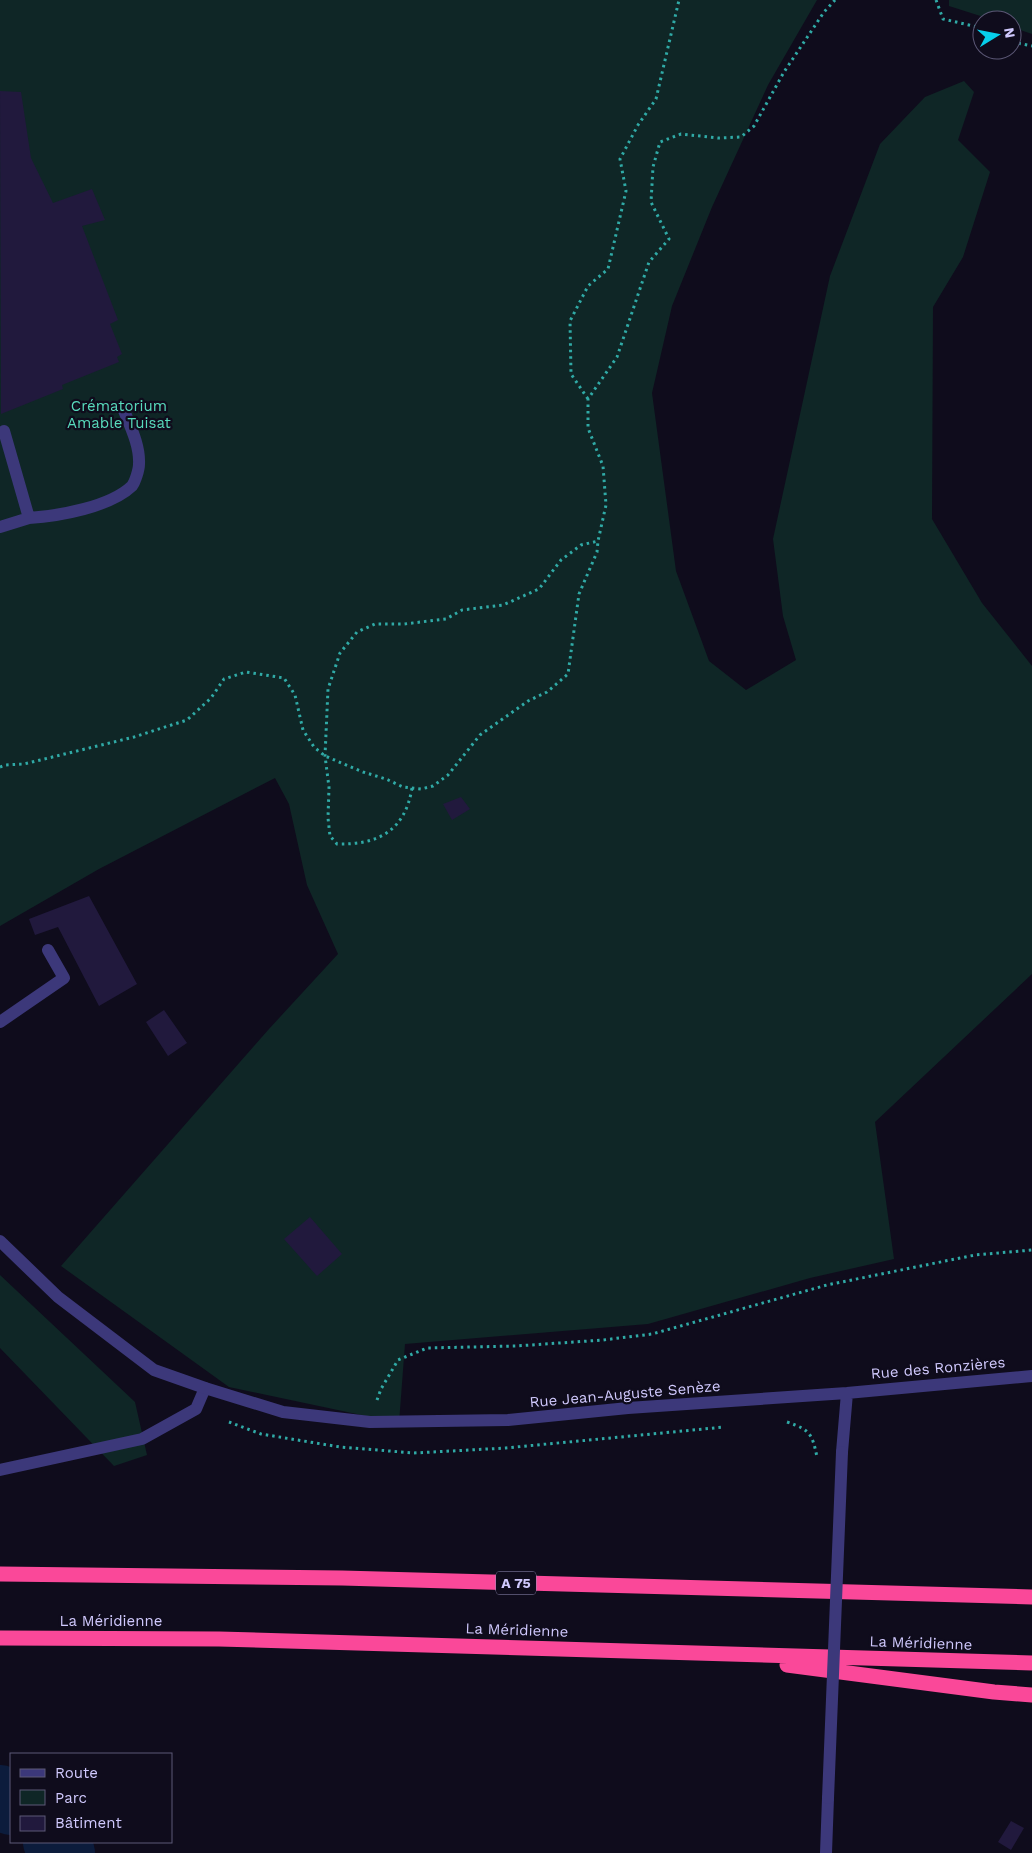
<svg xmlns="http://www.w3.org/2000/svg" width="1032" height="1853" font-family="'Work Sans',sans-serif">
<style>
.green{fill:#0f2626}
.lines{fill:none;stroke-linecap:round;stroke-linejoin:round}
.river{stroke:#0c1c3c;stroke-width:58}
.building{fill:#21193d}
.path{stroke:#30aaa6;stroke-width:3;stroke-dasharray:2.5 4;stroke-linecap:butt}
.lane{stroke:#3c387a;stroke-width:12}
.street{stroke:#3c387a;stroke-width:12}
.highway{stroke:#fa4899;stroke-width:15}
.street-bridge{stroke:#3c387a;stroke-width:12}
.labels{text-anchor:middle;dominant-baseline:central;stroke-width:4.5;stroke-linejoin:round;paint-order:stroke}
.shield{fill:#0f0c1c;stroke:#9690ba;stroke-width:1}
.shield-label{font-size:14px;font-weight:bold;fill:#d0c9fd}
.park-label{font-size:15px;fill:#58dabc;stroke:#0f0c1c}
.street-label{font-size:15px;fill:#d0c9fd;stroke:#0f0c1c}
</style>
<rect width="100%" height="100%" fill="#0f0c1c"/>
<path class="green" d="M0,0h817l-49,85 -56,122 -40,99 -20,87 24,178 33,90 37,29 50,-30 -13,-44 -10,-77 57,-263 50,-132 45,-47 39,-16 10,11 -16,48 32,32 -27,85 -30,50 -1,212 50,84 50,63v308l-157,148 19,137 -84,19 -162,46 -243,20 -6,79 -170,-36 -168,-121 208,-237 69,-75 -31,-69 -18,-81 -14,-26 -176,91 -99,57z
M949,0h83v34l-20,-7v-7h-19l-44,-14z
M0,1275l135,127 12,53 -33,11 -114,-118z"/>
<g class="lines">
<path class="river" d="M0,1794l11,12
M52,1842l14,11"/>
</g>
<path class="building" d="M0,91l21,1 10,66 22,45 39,-14 13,31 -23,6 36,94 -8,4 12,30 -5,3 2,5 -57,23 1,4 -62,25z
M461,797l9,12 -18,11 -9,-16z
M89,896l48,88 -38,22 -41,-79 -23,8 -6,-16z
M164,1010l23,33 -19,13 -22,-34z
M310,1217l32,37 -25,22 -33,-37z
M1011,1821l13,7 -13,22 -13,-8z"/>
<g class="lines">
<path class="path" d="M936,0l7,19 39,9
M1012,42l20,4
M588,399l-17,-25 -1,-53 18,-35 20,-17 18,-78 -6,-32 18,-34 18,-26 23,-99
M0,767l5,-2 19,-1 110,-27 53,-17 24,-22 13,-19 22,-7 38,6 11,17 8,35 11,17 11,9 38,16 23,7 17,8 18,2 12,-3 15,-11 32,-40 48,-34 19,-9 21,-18 11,-80 18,-42 1,-11
M412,788c-7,43 -34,57 -75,56l-7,-8 -2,-18 1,-31 -4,-31 3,-67 12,-36 17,-21 18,-8h29l42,-5 16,-9 41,-5 36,-16 22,-29 20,-15 17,-4 8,-36 -3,-39 -15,-38v-29l29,-42 32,-95 20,-23 -18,-37 2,-35 7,-25 21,-8 37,4 23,-1 13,-11 30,-54 40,-60 11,-12
M377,1400l4,-11 17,-29 29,-12 89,-2 87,-6 49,-6 175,-49 148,-30 57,-5
M229,1422l32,12 79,13 74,6 92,-5 218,-21
M787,1422c23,8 25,11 30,35"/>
<path class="lane" d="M29,518c30,-2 81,-11 103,-32 3,-4 7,-16 7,-22 1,-19 -9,-38 -16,-56
M0,527l29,-9 -25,-87
M0,1022l64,-44 -16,-28
M0,1470l142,-31 54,-30 9,-21"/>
<path class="street" d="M0,1241l58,56 96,73 51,18 78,24 87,10 138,-2 120,-12 219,-15 185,-17
M842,1452l5,-59
M826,1853l2,-55"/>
<path class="highway" d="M0,1574l342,4 690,19
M0,1638l219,1 813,24
M787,1665l207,27 38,3"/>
<path class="street-bridge" d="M828,1798l14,-346"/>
</g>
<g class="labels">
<rect class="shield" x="496" y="1571.5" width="40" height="23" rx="4"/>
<g class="shield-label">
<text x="516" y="1583">A 75</text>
</g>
<g class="park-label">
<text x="119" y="406">Crématorium<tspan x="119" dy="17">Amable Tuisat</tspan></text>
</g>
<g class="street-label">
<text transform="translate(938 1368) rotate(-5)">Rue des Ronzières</text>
<text transform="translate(625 1394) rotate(-5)">Rue Jean-Auguste Senèze</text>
<text x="111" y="1621">La Méridienne</text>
<text transform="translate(517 1630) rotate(2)">La Méridienne</text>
<text transform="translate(921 1643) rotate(2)">La Méridienne</text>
</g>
</g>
<rect x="10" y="1753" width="162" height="90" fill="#0f0c1c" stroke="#5c5876"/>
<rect x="20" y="1769" width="25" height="8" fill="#3c387a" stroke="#5c5876"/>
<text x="55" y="1778" font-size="15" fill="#d0c9fd">Route</text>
<rect x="20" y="1790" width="25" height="15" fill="#0f2626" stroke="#5c5876"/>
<text x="55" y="1803" font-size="15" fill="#d0c9fd">Parc</text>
<rect x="20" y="1816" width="25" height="15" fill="#21193d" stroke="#5c5876"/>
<text x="55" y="1828" font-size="15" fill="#d0c9fd">Bâtiment</text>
<g transform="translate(997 35) rotate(80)"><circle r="24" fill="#0f0c1c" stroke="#5c5876"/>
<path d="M0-4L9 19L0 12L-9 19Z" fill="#07cfeb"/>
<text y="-8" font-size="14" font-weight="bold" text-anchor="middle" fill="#d0c9fd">N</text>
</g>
</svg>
